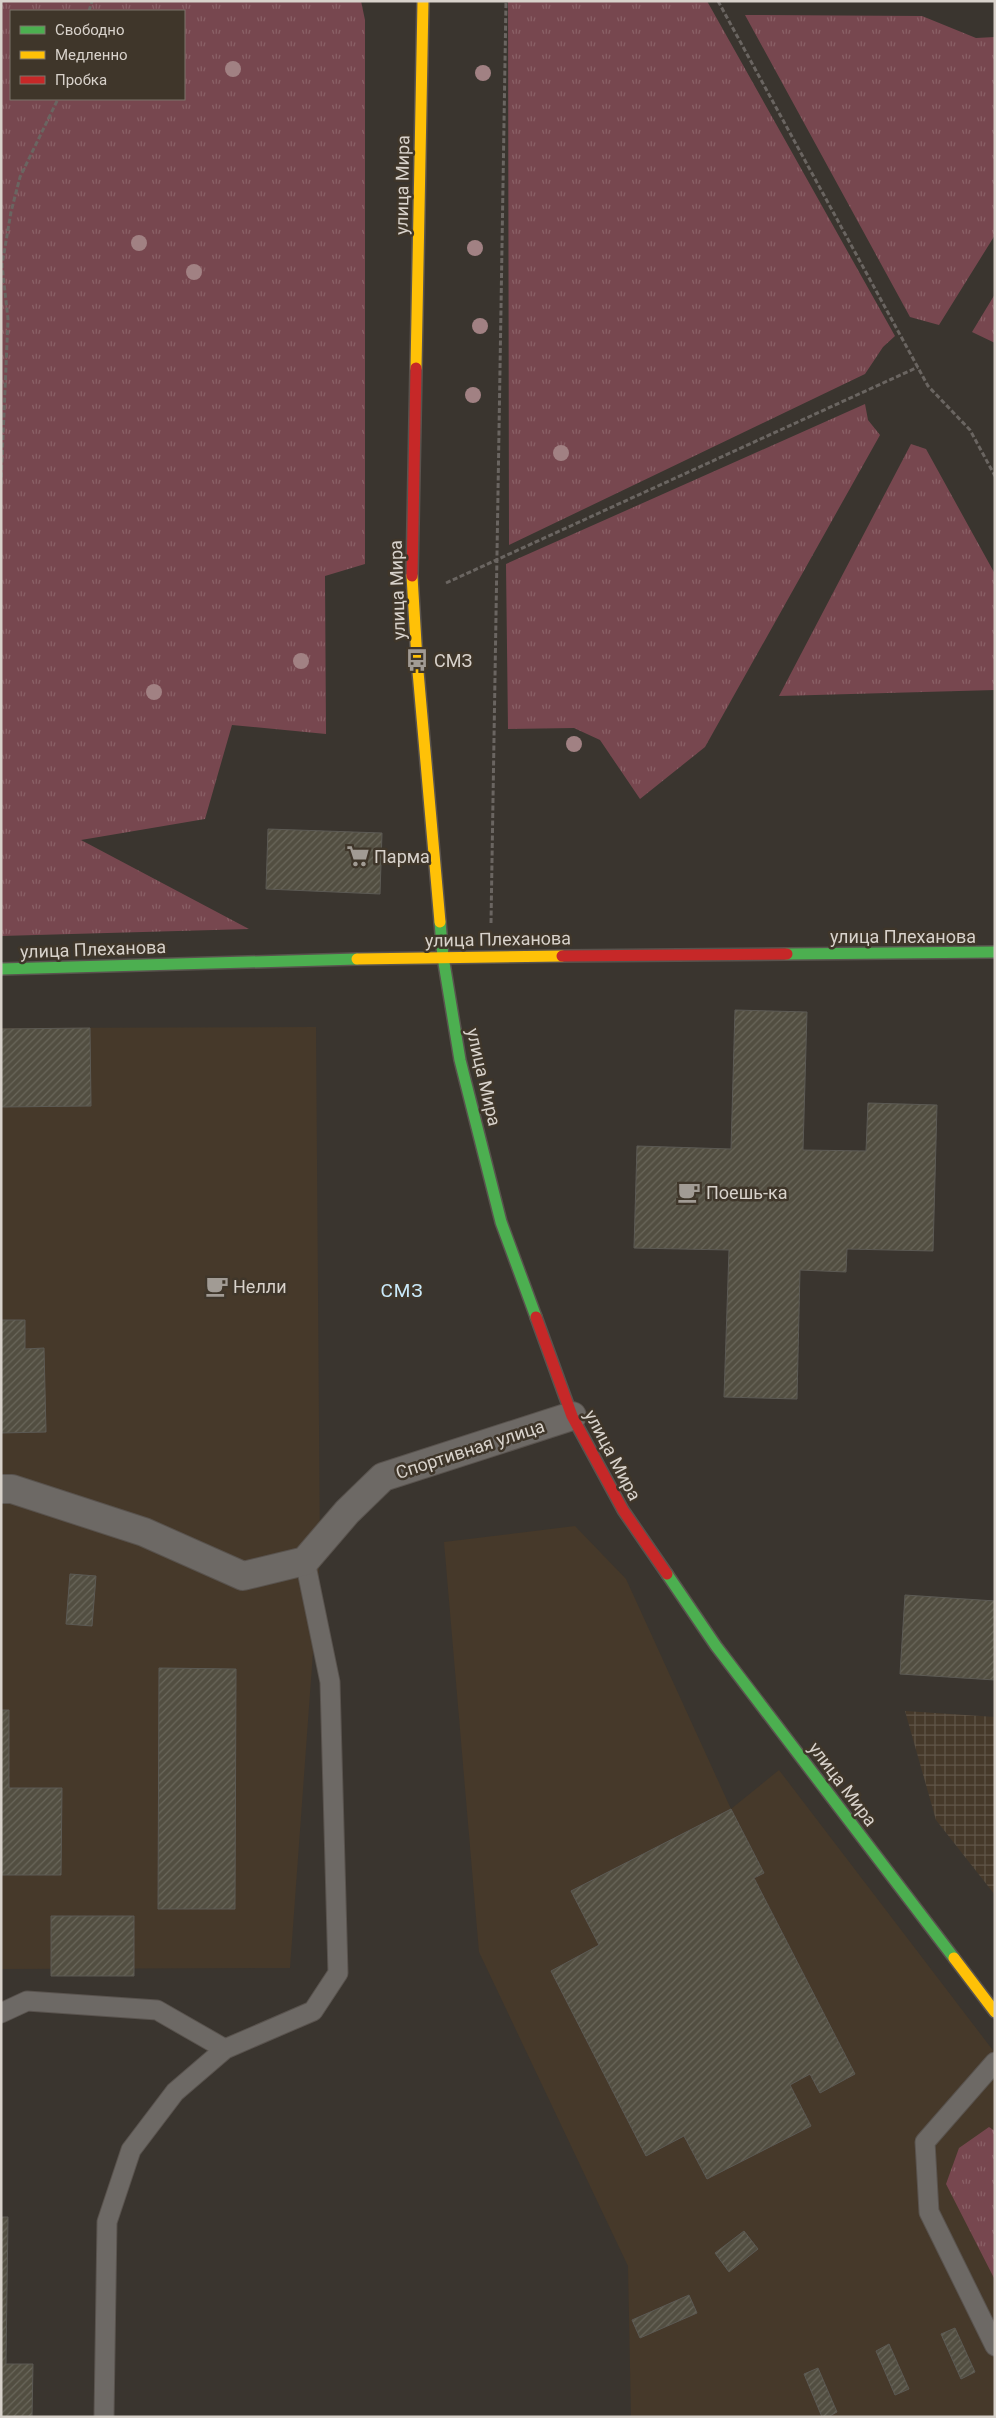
<svg xmlns="http://www.w3.org/2000/svg" width="996" height="2418" font-family="Roboto,sans-serif">
<style>
.built{fill:#46392a}
.industrial{fill:url(#industrial-grid)}
.grass{fill:url(#grass-tufts);fill-rule:evenodd}
.building{fill:url(#building-hatch);stroke:#5c5a54}
.lines{fill:none;stroke-linecap:round;stroke-linejoin:round}
.lane-casing{stroke:#59534e;stroke-width:21}
.street-casing{stroke:#59534e;stroke-width:30}
.fast-casing{stroke:#59534e;stroke-width:14}
.slow-casing{stroke:#59534e;stroke-width:14}
.jam-casing{stroke:#59534e;stroke-width:14}
.path{stroke:#6a6561;stroke-width:3;stroke-dasharray:5 2.5;stroke-linecap:butt}
.lane{stroke:#6d6965;stroke-width:19}
.street{stroke:#6d6965;stroke-width:28}
.fast{stroke:#4caf50;stroke-width:11}
.slow{stroke:#ffc107;stroke-width:11}
.jam{stroke:#c62828;stroke-width:11}
.tree{fill:#a18183}
.labels{text-anchor:middle;dominant-baseline:central;stroke-width:5;stroke-linejoin:round;paint-order:stroke}
.street-label{font-size:18px;fill:#d8d2cb;stroke:#3f362a}
.poi-label{font-size:18px;fill:#d8d2cb;stroke:#3f362a;text-anchor:start}
.neighbourhood-label{font-size:19px;letter-spacing:1px;fill:#caeafa;stroke:#3f362a}
</style>
<defs>
<pattern id="industrial-grid" width="8" height="8" patternUnits="userSpaceOnUse" patternTransform="scale(1.25)"><rect width="8" height="8" fill="#46392a"/><path d="M0 4h8M4 0v8" fill="none" stroke="#605548"/></pattern>
<pattern id="grass-tufts" width="24" height="20" patternUnits="userSpaceOnUse" patternTransform="scale(1.25)"><rect width="24" height="20" fill="#77474f"/><path d="M3 7l-1-3M5 7V3M7 7l1-3M15 17l-1-3M17 17v-4M19 17l1-3" fill="none" stroke="#8a6167"/></pattern>
<pattern id="building-hatch" width="6" height="6" patternUnits="userSpaceOnUse" patternTransform="scale(1.25)"><rect width="6" height="6" fill="#524e41"/><path d="M-1 1l2-2M0 6l6-6M5 7l2-2" fill="none" stroke="#6a675b"/></pattern>
</defs>
<rect width="100%" height="100%" fill="#3a352f"/>
<path class="built" d="M316,1027l4,529 -30,412 -289,1v-941z
M575,1526l51,53 105,230 48,-39 216,283v364h-364l-3,-151 -149,-314 -35,-410z"/>
<path class="industrial" d="M905,1711l90,6v178l-59,-75z"/>
<path class="grass" d="M1,1h360l4,19v544l-40,12 1,158 -94,-9 -27,94 -124,21 168,89 -248,7zM184,11v88h-173v-88z
M508,1h199l188,335 -12,11 -18,27 -356,171z
M745,15l177,1 54,22 19,-1v198l-56,90 -29,-8z
M995,294v49l-23,-11z
M865,404l3,16 12,15 -175,312 -65,52 -40,-59 -26,-12 -66,1 -2,-165z
M911,444l15,5 69,125v116l-216,6z
M989,2127l6,4v149l-49,-96 13,-36z"/>
<path class="building" d="M268,829l114,4 -2,61 -114,-5z
M735,1010l72,2 -4,138 63,1 2,-48 69,2 -4,146 -86,-2 -1,23 -46,-2 -3,129 -73,-2 5,-147 -95,-2 3,-102 94,3z
M90,1028l1,78 -90,1v-78z
M1,1320h24v29l19,-1 2,84 -45,1z
M70,1574l26,2 -4,50 -26,-2z
M905,1595l90,6v79l-95,-6z
M159,1668l77,1 -1,240h-77z
M1,1710h8v78h53l-1,87h-60z
M731,1809l33,64 -10,5 101,196 -35,19 -10,-19 -20,11 21,41 -104,53 -23,-43 -38,20 -95,-185 48,-26 -28,-54z
M51,1916h83v60h-83z
M1,2217h7l-2,147h27l-1,53h-31z
M744,2231l14,18 -29,23 -14,-19z
M689,2295l8,18 -57,25 -8,-18z
M955,2328l20,44 -14,7 -20,-45z
M889,2344l20,45 -14,6 -19,-44z
M818,2368l19,44 -9,5h-6l-18,-43z"/>
<g class="lines">
<defs>
<path id="lane" d="M1,2013l26,-12 130,9 68,39
M995,2062l-70,80 4,70 66,134
M104,2417l3,-195 24,-72 44,-58 50,-43 88,-38 25,-38 -8,-291 -25,-121"/>
<path id="street" d="M1,1489h11l132,43 99,44 62,-15 42,-49 36,-35 189,-61"/>
<path id="fast" d="M440,922l3,35 17,103 41,162 35,95
M787,954l208,-2
M1,969l356,-10
M667,1574l49,72 238,312"/>
<path id="slow" d="M416,368l7,-367
M412,576l5,84 23,262
M357,959l205,-3
M954,1958l41,54"/>
<path id="jam" d="M412,576l4,-208
M562,956l225,-2
M536,1317l36,99 51,94 44,64"/>
</defs>
<use href="#lane" class="lane-casing"/>
<use href="#street" class="street-casing"/>
<use href="#fast" class="fast-casing"/>
<use href="#slow" class="slow-casing"/>
<use href="#jam" class="jam-casing"/>
<path class="path" d="M718,1l210,385 42,44 25,46
M89,11l3,-10
M1,485l7,-166 -6,-54 9,-53 9,-35 38,-78
M446,583l472,-216
M491,923l15,-922"/>
<use href="#lane" class="lane"/>
<use href="#street" class="street"/>
<use href="#fast" class="fast"/>
<use href="#slow" class="slow"/>
<use href="#jam" class="jam"/>
</g>
<g class="tree">
<circle cx="233" cy="69" r="8"/>
<circle cx="483" cy="73" r="8"/>
<circle cx="139" cy="243" r="8"/>
<circle cx="475" cy="248" r="8"/>
<circle cx="194" cy="272" r="8"/>
<circle cx="480" cy="326" r="8"/>
<circle cx="473" cy="395" r="8"/>
<circle cx="561" cy="453" r="8"/>
<circle cx="301" cy="661" r="8"/>
<circle cx="154" cy="692" r="8"/>
<circle cx="574" cy="744" r="8"/>
</g>
<defs>
<symbol id="bus-bare" viewBox="-9 -9 18 18"><path d="M-5-6H5V4H4V6H2V4H-2V6H-4V4H-5ZM-3.5-4V0h7V-4ZM-3.5 1.2v1.5H-2V1.2ZM2 1.2v1.5H3.5V1.2Z" fill="#a19b94" stroke="#3f362a" stroke-width="2.5" paint-order="stroke"/></symbol>
<symbol id="supermarket-bare" viewBox="-9 -9 18 18"><path d="M-6-5.5h2.5l.6 2H6L4.5 2H-2.5L-4.4-4H-6ZM-1.5 3.2a1.3 1.3 0 1 0 .1 0ZM3 3.2a1.3 1.3 0 1 0 .1 0Z" fill="#a19b94" stroke="#3f362a" stroke-width="2.5" paint-order="stroke"/></symbol>
<symbol id="cafe-bare" viewBox="-9 -9 18 18"><path d="M-5.5-4.5H6V0H3Q3 3.5 0 3.5H-2.5Q-5.5 3.5-5.5 0ZM3-3.2v2h1.7v-2ZM-6 4.5H4V6H-6Z" fill="#a19b94" stroke="#3f362a" stroke-width="2.5" paint-order="stroke"/></symbol>
</defs>
<g fill-rule="evenodd">
<use href="#bus-bare" x="401" y="644" width="32" height="32"/>
<use href="#supermarket-bare" x="342" y="840" width="32" height="32"/>
<use href="#cafe-bare" x="673" y="1176" width="32" height="32"/>
<use href="#cafe-bare" x="201" y="1270" width="32" height="32"/>
</g>
<g class="labels">
<g class="street-label">
<text transform="translate(402 185) rotate(-89)">улица Мира</text>
<text transform="translate(397 590) rotate(-92)">улица Мира</text>
<text x="903" y="936">улица Плеханова</text>
<text transform="translate(498 939) rotate(-1)">улица Плеханова</text>
<text transform="translate(93 949) rotate(-2)">улица Плеханова</text>
<text transform="translate(484 1077) rotate(77)">улица Мира</text>
<text transform="translate(470 1449) rotate(-18)">Спортивная улица</text>
<text transform="translate(613 1455) rotate(62)">улица Мира</text>
<text transform="translate(843 1784) rotate(53)">улица Мира</text>
</g>
<g class="poi-label">
<text x="434" y="660">СМЗ</text>
<text x="374" y="856">Парма</text>
<text x="706" y="1192">Поешь-ка</text>
<text x="233" y="1286">Нелли</text>
</g>
<g class="neighbourhood-label">
<text x="402" y="1290">СМЗ</text>
</g>
</g>
<rect width="996" height="2418" fill="none" stroke="#d8d2cb" stroke-width="5"/>
<rect x="10" y="10" width="175" height="90" fill="#3f362a" stroke="#7c746a"/>
<rect x="20" y="26" width="25" height="8" fill="#4caf50" stroke="#7c746a"/>
<text x="55" y="35" font-size="15" fill="#d8d2cb">Свободно</text>
<rect x="20" y="51" width="25" height="8" fill="#ffc107" stroke="#7c746a"/>
<text x="55" y="60" font-size="15" fill="#d8d2cb">Медленно</text>
<rect x="20" y="76" width="25" height="8" fill="#c62828" stroke="#7c746a"/>
<text x="55" y="85" font-size="15" fill="#d8d2cb">Пробка</text>
</svg>
